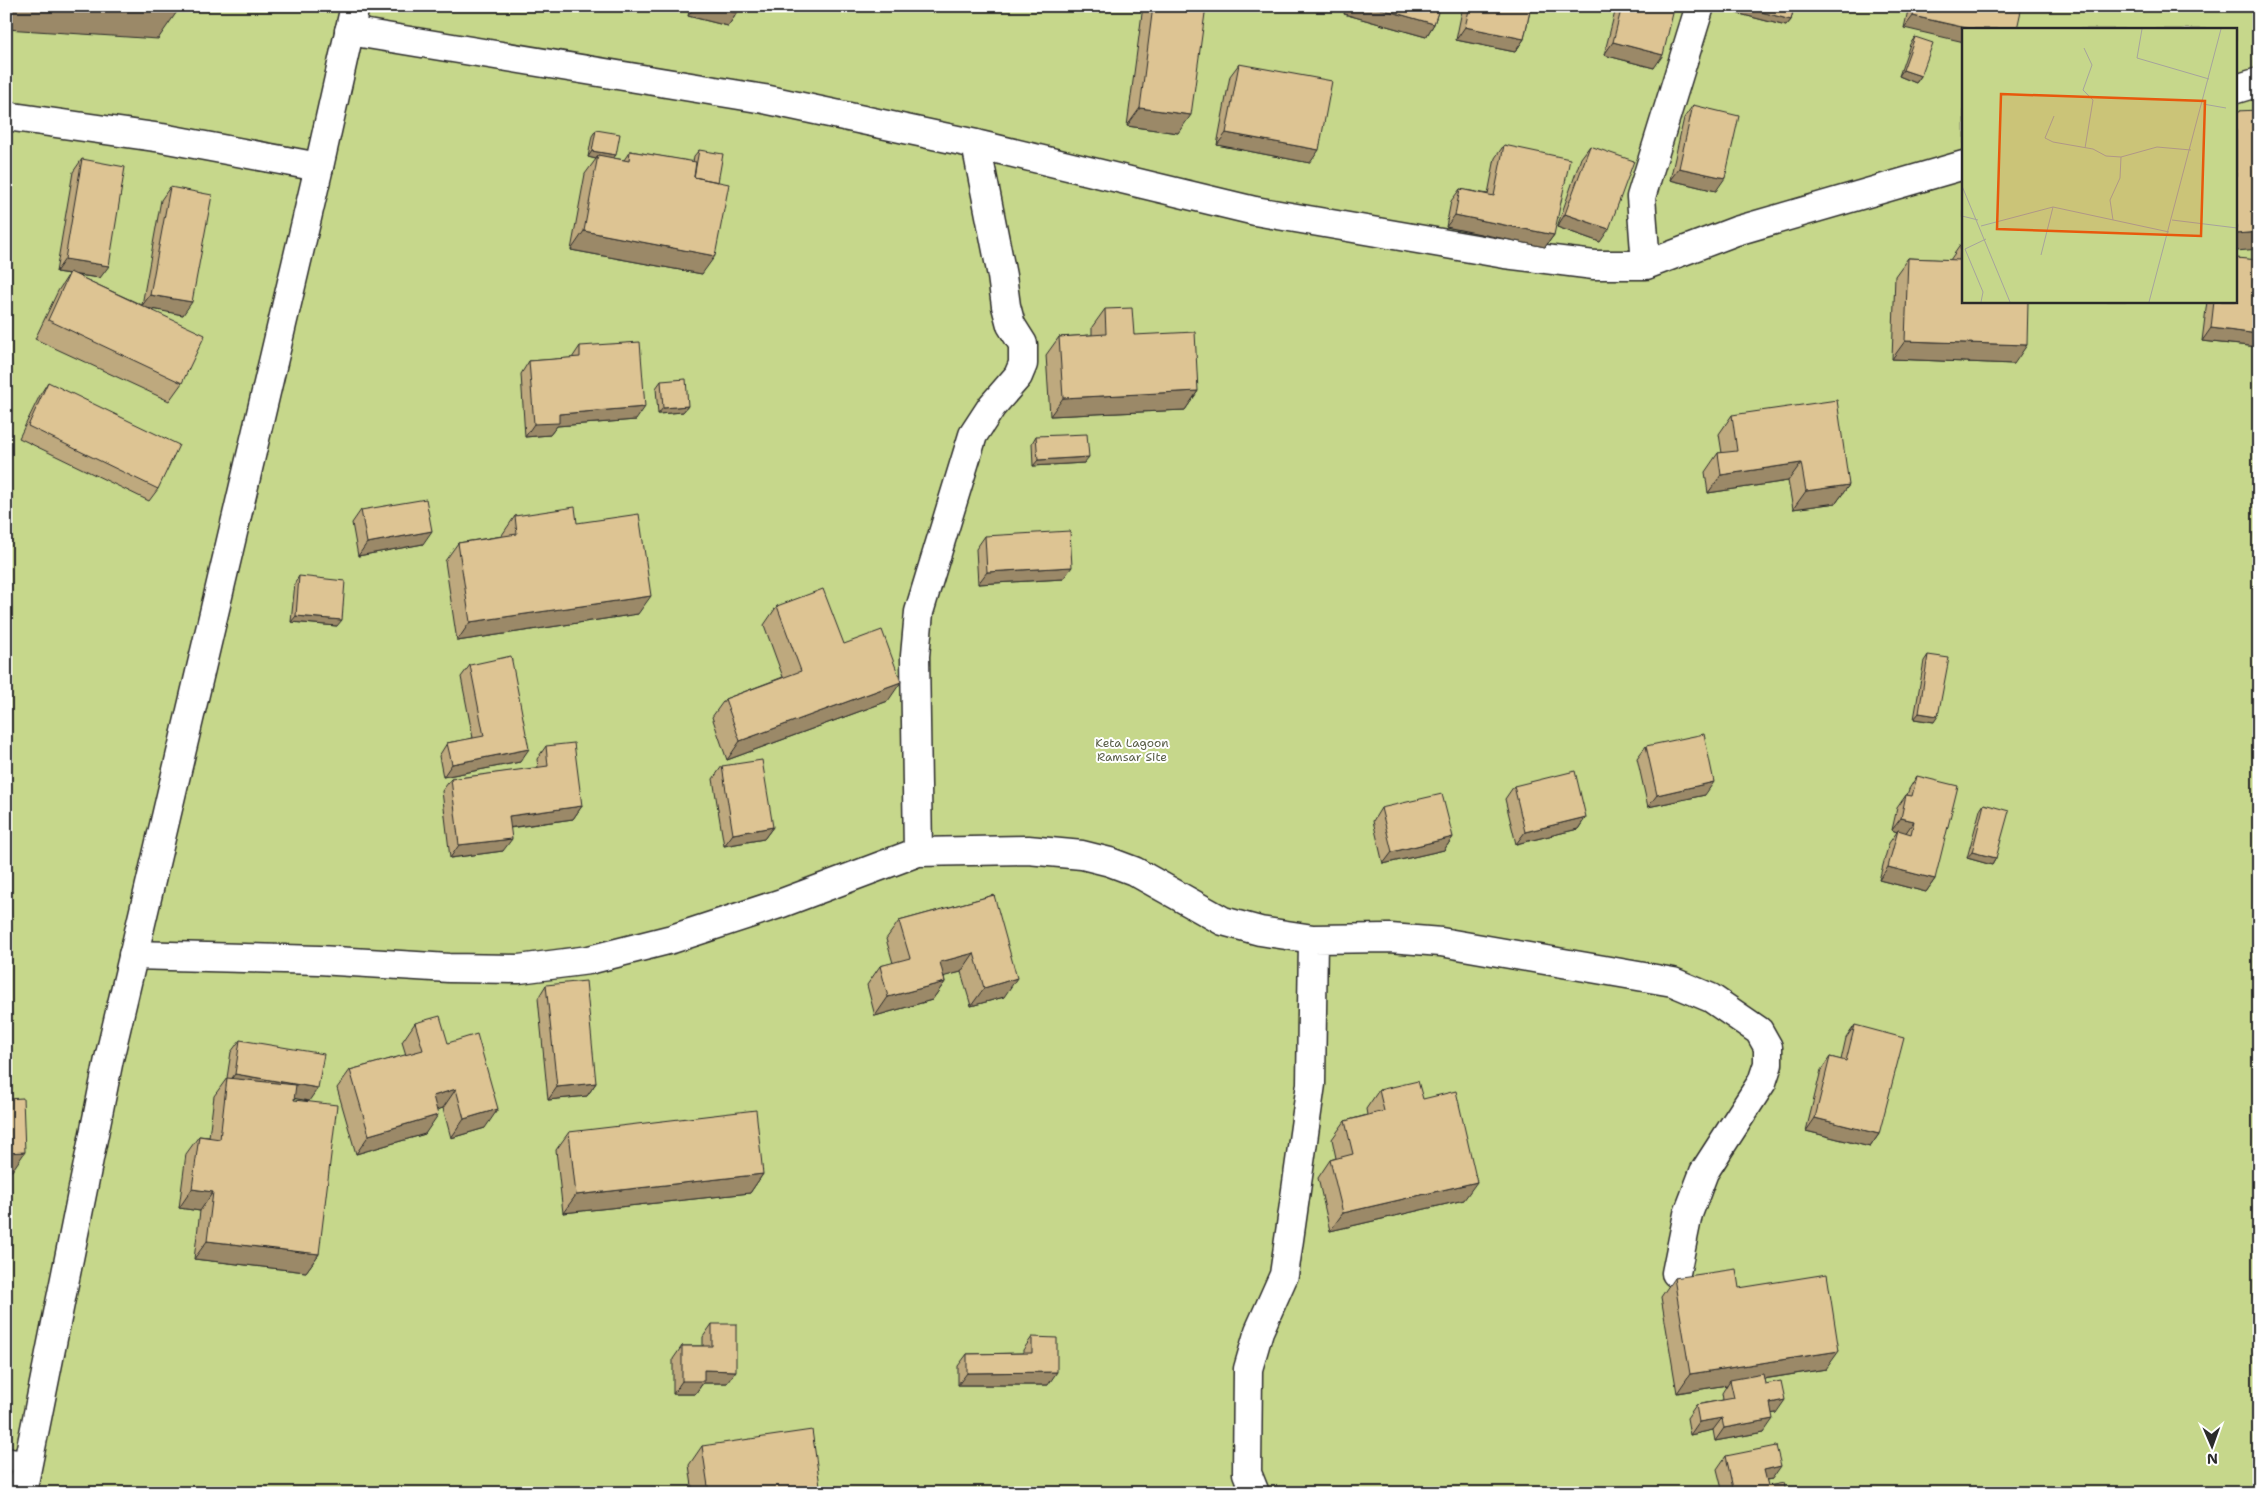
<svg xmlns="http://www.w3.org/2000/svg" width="2265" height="1499" font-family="'Shantell Sans',sans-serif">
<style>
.green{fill:#c6d78b;stroke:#78815b;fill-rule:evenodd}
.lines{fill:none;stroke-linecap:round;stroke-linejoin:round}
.service-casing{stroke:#2b2b2b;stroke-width:25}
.minor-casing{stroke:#2b2b2b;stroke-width:31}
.secondary-casing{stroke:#2b2b2b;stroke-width:31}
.service{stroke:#fff;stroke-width:21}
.minor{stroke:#fff;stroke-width:28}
.secondary{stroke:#fff;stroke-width:28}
.wall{fill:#bea97e;stroke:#2b2b2b}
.shaded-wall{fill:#9b8967;stroke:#2b2b2b}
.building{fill:#ddc493;stroke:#2b2b2b}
.labels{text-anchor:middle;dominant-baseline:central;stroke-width:4;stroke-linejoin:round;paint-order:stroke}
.park-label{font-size:12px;fill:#5a5f48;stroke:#fff}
.inset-road{fill:none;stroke:#a6a39d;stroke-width:1}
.view{fill:#e8590c;fill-opacity:0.15;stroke:#e8590c;stroke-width:2.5}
.inset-edge{fill:none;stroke:#2b2b2b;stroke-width:2.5}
</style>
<rect width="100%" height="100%" fill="#f8f3e9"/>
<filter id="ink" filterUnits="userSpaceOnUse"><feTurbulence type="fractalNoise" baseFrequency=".02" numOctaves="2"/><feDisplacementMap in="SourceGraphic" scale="10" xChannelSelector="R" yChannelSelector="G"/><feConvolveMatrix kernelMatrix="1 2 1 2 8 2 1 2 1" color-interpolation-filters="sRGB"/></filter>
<g filter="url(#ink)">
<path class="green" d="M6,6h2253v1487h-2253zM1964,29h272v272h-272z"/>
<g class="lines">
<defs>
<path id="service" d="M6,1459l23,3"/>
<path id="minor" d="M349,31l415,68 212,45 279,67 250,43 89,11h52l90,-34 228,-66
M2236,89l23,-7
M6,116l156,22 157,29
M1646,265l-5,-68 59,-191
M918,852l-3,-196 4,-44 54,-177 19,-29 26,-30 5,-12v-20l-12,-19 -5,-19 -4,-30 -26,-132
M133,955l186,5 130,8 70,1 70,-9 83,-21 110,-36 136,-51 110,-2 54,5 28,7 24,9 89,50 37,10 53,8 77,-1 51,4 232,40 38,16 48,33 9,16v17l-6,18 -58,90 -16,42 -12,59
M1255,1493l-8,-20 1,-104 11,-38 25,-56 27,-191 2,-145"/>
<path id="secondary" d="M22,1493l87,-434 210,-892 36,-161"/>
</defs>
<use href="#service" class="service-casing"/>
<use href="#minor" class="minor-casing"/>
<use href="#secondary" class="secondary-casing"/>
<use href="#service" class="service"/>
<use href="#minor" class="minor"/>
<use href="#secondary" class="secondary"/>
</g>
<path class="wall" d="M690,6h48l-1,7 -9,13 -40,-10z
M1143,6h63l-28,127 -51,-7z
M1346,6h94l-6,18 -8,13 -82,-23z
M1463,6h68l-7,33 -9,13 -59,-12z
M1617,6h49l-12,62 -50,-13 12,-47z
M1737,6h57l-3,14 -5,6 -50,-13z
M1909,6h113l-118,22z
M1915,37l6,39 -5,7 -17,-7 11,-32z
M1239,64l71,99 -93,-18 13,-69z
M1693,105l23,86 -46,-11 14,-62z
M596,130l17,28 11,2 6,-9 63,11 1,-6 5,-6 19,32 -16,92 -131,-24 14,-76 11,-15 -8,-2 4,-21z
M1504,145l50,90 -9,12 -99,-20 5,-26 9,-12 28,5 7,-36z
M1590,146l10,96 -43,-15 24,-69z
M82,159l18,119 -24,-3 66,30 19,-105 9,-13 13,128 -34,-7 33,75 -13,18 -134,-62 23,-48 11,-17 -13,-2 17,-100z
M1961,244l53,120 -122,-5 3,-83 13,-18 42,2z
M2259,260v87l-57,-6 5,-40h29z
M1105,309l93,82 -13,19 -135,6 -4,-61 13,-18 33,-2v-8z
M580,346l56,74 -79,6 -7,9 -25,2 -4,-63 8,-13 43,-3z
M661,381l27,25 -5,6 -25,2 -2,-26z
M48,382l110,107 -9,12 -130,-63 21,-43z
M1732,415l117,70 -13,18 -43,6 -5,-28 -80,12 -3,-21 13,-19h4l-3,-19z
M1036,436l48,27 -51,3 -1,-23z
M361,510l62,34 -65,12 -6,-33z
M515,516l62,7 61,91 -181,27 -12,-80 13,-18 44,-7v-1z
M985,536l78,43 -85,5 -2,-35z
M299,576l38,50 -46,-4 4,-39z
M777,606l67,38 44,57 -161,59 -15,-43 13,-18 58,-22 -19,-52z
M1928,655l6,67 -20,-3 10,-58z
M470,665l50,97 -77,15 -4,-21 8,-13 26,-5 -12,-61z
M546,746l36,60 -9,13 -63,9 -7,23 -53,7 -8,-67 9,-12 87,-11 -1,-9z
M1646,746l59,49 -57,12 -11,-49z
M722,766l51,61 -9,12 -40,7 -11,-67z
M1917,776l18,103 -9,13 -47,-12 10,-37 8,-11 -5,-2 5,-22 9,-13h1l2,-6z
M1514,786l72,31 -8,12 -62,15 -11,-45z
M1984,804l12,54 -4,7 -25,-7 13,-48z
M1381,808l72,29 -9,13 -61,14 -10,-43z
M994,895l10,102 -33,9 -10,-34 -17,4 1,6 -13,18 -57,16 -8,-31 13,-19 13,-3 -7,-24 13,-18z
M546,985l50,98 -9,13 -39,4 -10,-102z
M415,1023l33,20 37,85 -34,10 -8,-30 -6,2 -12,24 -69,20 -19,-66 13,-18 56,-15 -4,-13z
M1855,1025l24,109 -9,13 -64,-16 15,-61 9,-13 11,3 5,-22z
M240,1040l69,61 -15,-3 25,156 -13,18 -112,-13 6,-48 -21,-3 7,-54 13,-18 10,1 5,-41 13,-18 4,-26z
M1379,1090l44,9 41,101 -134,31 -12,-53 12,-18 6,-2 -4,-19 13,-18 22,-6 -1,-6z
M569,1132l194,42 -13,19 -187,20 -7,-63z
M1674,1278l65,10 87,81 -62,10 1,5 11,29h-4l-8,19 -49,9 -2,-11 -23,5 -3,-17 9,-13 27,-5 -1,-7 5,-8 -50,8 -16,-96z
M712,1324l15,59h-24l-8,11h-22v-35l9,-13h21v-9z
M1032,1337l16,48h-90v-19l9,-12 56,-1v-3z
M702,1446l119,47h-128l-4,-28z
M1726,1456l46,23 -6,1 2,6 18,7h-63l-6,-24z"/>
<path class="shaded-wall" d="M6,6h175l-23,33 -152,-10z
M695,6h13l29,7 -9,13 -40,-10z
M1349,6h22l63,18 -8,13 -82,-23z
M1740,6l51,14 -5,6 -50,-13z
M1913,16l58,13h-7v13l-60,-14z
M1465,27l59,12 -9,13 -59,-12z
M1613,42l50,13 -9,13 -50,-13z
M1903,70l18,6 -5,7 -17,-7z
M1140,108l51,7 -13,18 -51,-7z
M1226,133l93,17 -9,13 -93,-18z
M592,151l24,4 -5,6 -13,-6 -2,4 -8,-2z
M1679,168l46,10 -9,13 -46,-11z
M1565,214l44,15 -9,13 -43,-15z
M1455,215l99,20 -9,12 -99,-20z
M584,231l131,25 -13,18 -131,-24z
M2259,232v17l-23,2v-17z
M65,259l44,7 -9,12 -44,-6z
M150,295l42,7 -9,13 -42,-8z
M2211,328l48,6v13l-57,-6z
M1905,341l122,4 -13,19 -122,-5z
M1198,391l-13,19 -135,6 13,-18z
M688,406l-5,6 -25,2 5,-6z
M645,407l-9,13 -79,6 -7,9 -25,2 9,-13 25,-10z
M1089,457l-5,6 -51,3 5,-6z
M1801,463l-13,18 -80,12 13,-18z
M1849,485l-13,18 -43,6 13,-18z
M432,531l-9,13 -65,12 9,-13z
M1072,567l-9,12 -85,5 9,-12z
M651,596l-13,18 -181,27 13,-19z
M296,616l46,4 -5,6 -46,-4z
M901,682l-13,19 -161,59 13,-19z
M1919,713l19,3 -4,6 -20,-3z
M529,749l-9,13 -77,15 9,-13z
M1714,782l-9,13 -57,12 9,-12z
M582,806l-9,13 -73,10 9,-13z
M1586,817l-8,12 -62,15 9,-12z
M1901,818l13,3 -9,13 -7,-4 -1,2 -5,-2z
M773,827l-9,12 -40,7 9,-12z
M1453,837l-9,13 -61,14 9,-12z
M512,839l-9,12 -53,7 9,-13z
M1972,852l24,6 -4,7 -25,-7z
M1888,867l47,12 -9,13 -47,-12z
M974,953l-13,19 -34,9 13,-19z
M1017,978l-13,19 -33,9 13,-18z
M945,982l-13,18 -57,16 13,-19z
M235,1074l83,14 -9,13 -83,-15z
M596,1083l-9,13 -39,4 9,-13z
M456,1089l-13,19 -23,7 13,-19z
M498,1109l-13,19 -34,10 13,-19z
M438,1115l-13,19 -69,20 13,-19z
M1815,1118l64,16 -9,13 -64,-16z
M25,1152l-13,19h-6v-18z
M763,1174l-13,19 -187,20 13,-18z
M1477,1182l-13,18 -134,31 13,-18z
M192,1189l21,3 -13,19 -21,-3z
M207,1241l112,13 -13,18 -112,-13z
M1839,1351l-13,18 -95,15 -1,-4 -3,5 -50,8 13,-19z
M704,1370l32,1 -9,12h-24l-8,11h-22l9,-13z
M1057,1372l-9,13h-90l9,-12z
M1785,1400l-9,13 -15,2 9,-12z
M1722,1418l-9,12 -23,5 9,-13z
M1773,1419l-9,13 -49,9 9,-13z
M1781,1466l-9,13 -17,3 9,-12z"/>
<path class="building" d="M708,6h30l-1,7z
M1153,6h53l-15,109 -51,-7z
M1371,6h69l-6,18z
M1470,6h61l-7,33 -59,-12z
M1622,6h44l8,3 -11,46 -50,-13z
M1740,6h54l-3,14z
M1915,6h107l-5,23h-46l-58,-13z
M1915,37l18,6 -12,33 -18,-6z
M1239,64l93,17 -13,69 -93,-17z
M1693,105l46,11 -14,62 -46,-10z
M2259,110v122l-23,2v-123z
M596,130l24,4 -4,21 -24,-4z
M1504,145l66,14 -16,76 -99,-20 5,-26 34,7z
M1590,146l44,15 -25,68 -44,-15z
M699,150l24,4 -5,28 -24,-5z
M630,151l66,11 -2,15 35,7 -14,72 -131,-25 14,-76 31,6z
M82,159l43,8 -16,99 -44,-7z
M170,187l42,8 -20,107 -42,-7z
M1961,244h3v57h64l-1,44 -122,-4 3,-83 52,2z
M2236,258l23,2v74l-48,-6 3,-27h22z
M70,272l135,63 -23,48 -134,-63z
M1132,308l2,27 61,-3 3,59 -135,7 -4,-61 47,-3 -1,-25z
M640,342l5,65 -86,7v9l-25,1 -5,-63 51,-4v-11z
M686,379l2,27 -25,2 -2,-27z
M48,382l131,63 -21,44 -130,-63z
M1837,400l12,85 -43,6 -5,-28 -80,12 -3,-22 19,-2 -5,-36z
M1087,434l2,23 -51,3 -2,-24z
M426,499l6,32 -65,12 -6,-33z
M575,507l2,16 62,-9 12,82 -181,26 -12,-79 59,-9 -2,-18z
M1070,531l2,36 -85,5 -2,-36z
M299,576l46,5 -3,39 -46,-4z
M823,589l21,55 38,-14 19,52 -161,59 -15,-42 76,-28 -24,-65z
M1928,655l21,3 -11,58 -19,-3z
M511,656l18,93 -77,15 -5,-21 37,-7 -14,-71z
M1704,734l10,48 -57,13 -11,-49z
M574,743l8,63 -73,10 3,23 -53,6 -8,-66 97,-13 -2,-20z
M762,760l11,67 -40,7 -11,-68z
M1575,771l11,46 -61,15 -11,-46z
M1917,776l41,10 -23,93 -47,-12 10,-37 13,4 3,-13 -13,-3 5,-23 6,1z
M1442,794l11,43 -61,15 -11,-44z
M1984,804l25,7 -13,47 -24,-6z
M994,895l23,83 -33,10 -10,-35 -34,9 5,20 -57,15 -8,-31 30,-8 -11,-37z
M586,981l10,102 -39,4 -11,-102z
M440,1016l8,27 29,-9 21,75 -34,10 -8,-30 -23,7 5,19 -69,20 -19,-65 73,-20 -8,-27z
M1855,1025l49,13 -25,96 -64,-16 15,-61 16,4z
M240,1040l84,14 -6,34 -83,-14z
M6,1070h2l-2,12z
M227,1078l69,7 -2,15 43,5 -18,149 -112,-13 6,-49 -21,-3 7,-53 21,3z
M1418,1081l5,18 33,-8 21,91 -134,31 -13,-53 23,-6 -8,-33 39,-10 -5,-21z
M23,1098l2,54 -19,1v-54z
M756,1110l7,64 -187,21 -7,-63z
M1736,1269l3,19 88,-14 12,77 -149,23 -16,-96z
M712,1324h24v47l-32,-1v11h-22v-35h30z
M1032,1337l25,1v34l-90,1v-19l65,-1z
M1763,1374l2,10 16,-3 4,19 -15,3 3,16 -49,9 -2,-10 -23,4 -3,-17 38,-7 -4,-18z
M812,1430l9,63h-112l-7,-47z
M1776,1446l5,20 -17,4 4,16 16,-3 2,10h-52l-8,-37z
M1033,1485l1,8h-32v-4z"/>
</g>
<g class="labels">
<g class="park-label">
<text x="1132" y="743">Keta Lagoon<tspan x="1132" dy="14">Ramsar Site</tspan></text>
</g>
</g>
<g transform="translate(1962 28)">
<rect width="275" height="275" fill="#f8f3e9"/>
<path d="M0,1h275v273h-275z" fill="#c6d78b"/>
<path class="inset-road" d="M180,1l-5,29 72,21M122,20l8,17 -9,25 10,10 -8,48M241,76l23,4M92,88l-9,22 8,4 40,7 13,7 15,1 36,-10 34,3M0,158l48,116M0,188l16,4M151,192l-3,-20 10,-22 1,-21M210,192l65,8M19,198l72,-19 116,25M79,227l12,-48M19,274l2,-10 -18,-43 21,-10M187,274l72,-273"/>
<path class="view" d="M39,66l204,7 -4,135 -204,-7z"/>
<rect width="275" height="275" class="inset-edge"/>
</g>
<rect width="2265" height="1499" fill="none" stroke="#fff" stroke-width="25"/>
<rect x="12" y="12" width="2240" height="1474" fill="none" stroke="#2b2b2b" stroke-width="2" filter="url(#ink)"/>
<g transform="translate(2212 1446) rotate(178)" stroke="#ffffff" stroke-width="4" paint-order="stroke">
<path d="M0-4L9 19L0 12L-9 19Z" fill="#2b2b2b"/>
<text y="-8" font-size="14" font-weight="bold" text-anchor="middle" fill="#2b2b2b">N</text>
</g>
</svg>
